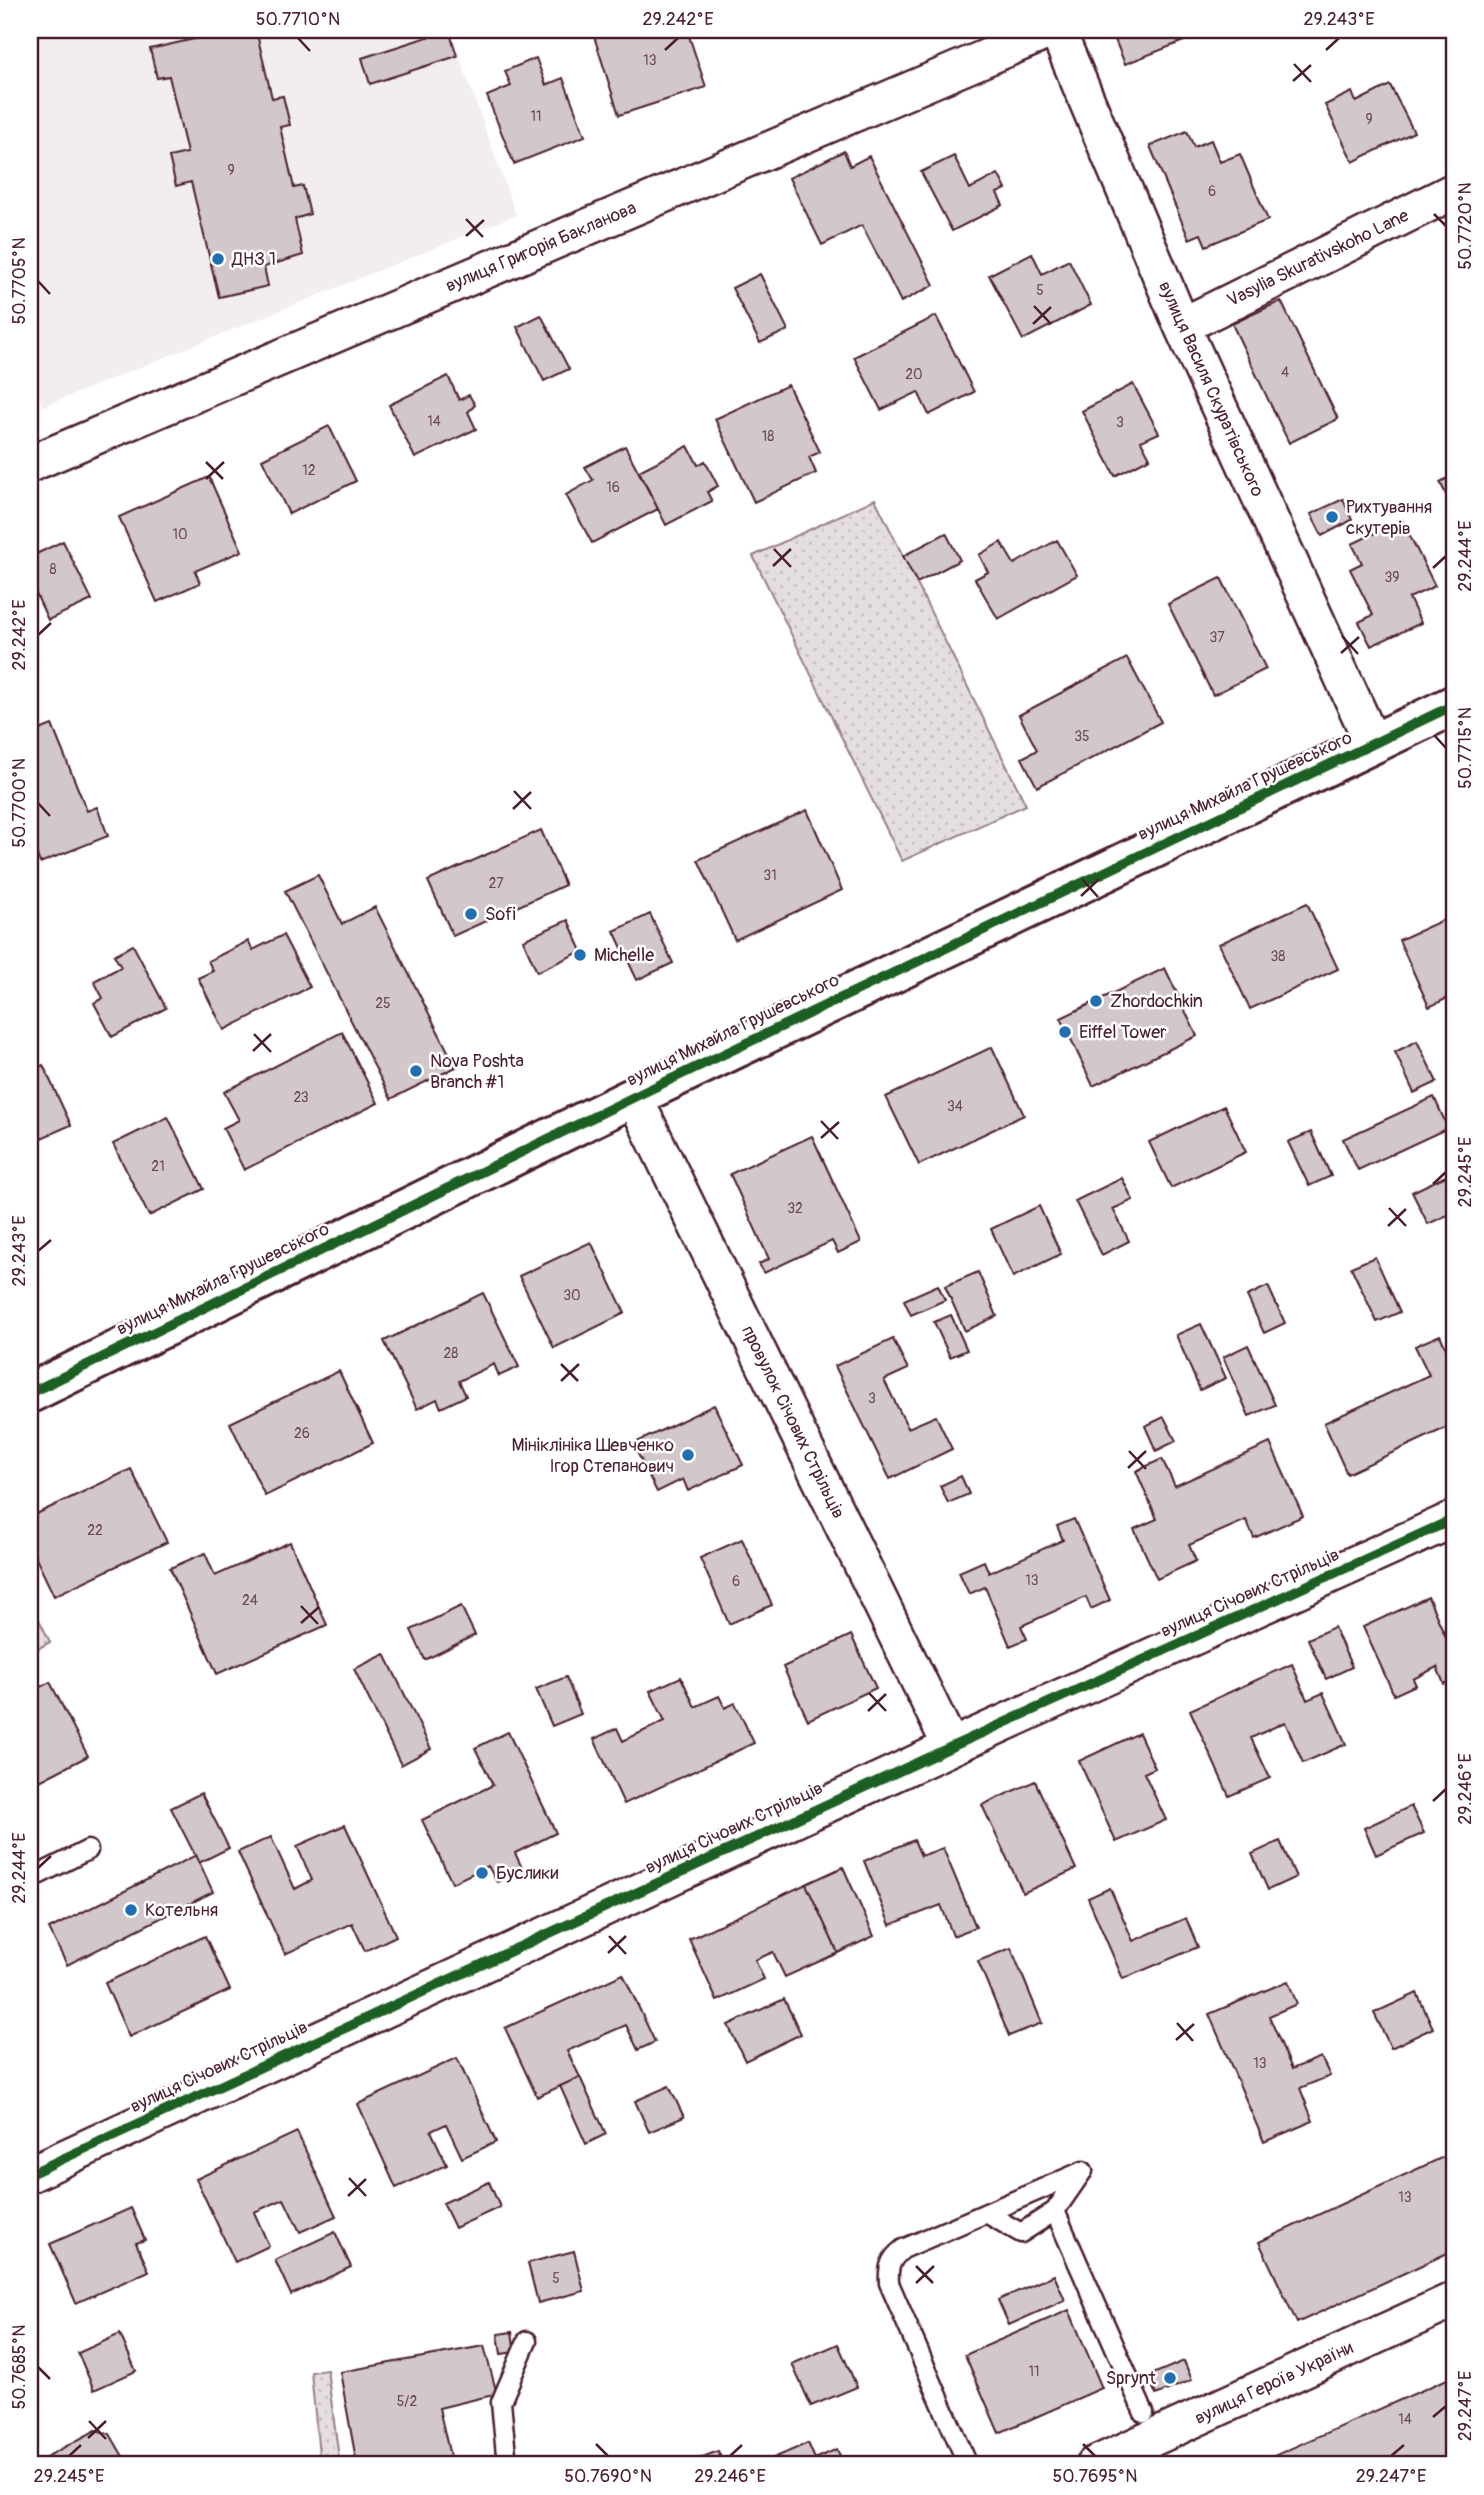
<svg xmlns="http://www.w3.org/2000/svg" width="1484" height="2495" font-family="Pangolin,sans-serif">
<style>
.built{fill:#f2eeef}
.grass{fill:url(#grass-dots);stroke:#987e86;stroke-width:2}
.building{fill:#d2c7cb;stroke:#4a1f2b;stroke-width:2}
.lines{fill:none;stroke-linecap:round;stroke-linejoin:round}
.service-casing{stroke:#4a1f2b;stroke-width:23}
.minor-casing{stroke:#4a1f2b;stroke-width:40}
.tertiary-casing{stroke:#4a1f2b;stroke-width:44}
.service{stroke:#fff;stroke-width:18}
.minor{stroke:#fff;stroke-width:35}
.tertiary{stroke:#fff;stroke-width:38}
.cycleway-casing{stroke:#fff;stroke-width:15}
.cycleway{stroke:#1b5e20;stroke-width:10}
.ticks{fill:none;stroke:#4a1f2b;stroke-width:2.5}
.poi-dot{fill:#1f6fb2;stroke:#fff;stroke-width:2.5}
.labels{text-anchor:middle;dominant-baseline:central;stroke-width:5;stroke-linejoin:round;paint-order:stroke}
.number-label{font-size:14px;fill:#6c4953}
.street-label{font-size:18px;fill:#4a1f2b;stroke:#fff}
.poi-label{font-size:18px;fill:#4a1f2b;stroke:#fff;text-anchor:start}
.neatline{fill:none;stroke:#4a1f2b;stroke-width:2.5}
.ticks-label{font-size:18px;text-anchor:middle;fill:#4a1f2b}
</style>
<defs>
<pattern id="grass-dots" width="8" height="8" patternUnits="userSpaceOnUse" patternTransform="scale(1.75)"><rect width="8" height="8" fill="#e5dee0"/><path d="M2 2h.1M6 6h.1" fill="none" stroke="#c6bec0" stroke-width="1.8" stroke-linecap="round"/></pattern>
</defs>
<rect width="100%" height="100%" fill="#fff"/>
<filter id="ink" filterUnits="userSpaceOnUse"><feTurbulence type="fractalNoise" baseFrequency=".0143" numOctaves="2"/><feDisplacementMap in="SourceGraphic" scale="14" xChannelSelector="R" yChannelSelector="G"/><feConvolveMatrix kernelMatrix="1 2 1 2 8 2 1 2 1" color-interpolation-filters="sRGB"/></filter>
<g filter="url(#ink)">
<path class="built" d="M30,30h420l66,185 -474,192 -12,-46z"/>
<path class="grass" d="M875,499l151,306 -124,56 -149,-305z
M30,1601l20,41 -20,11z
M327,2370l13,95h-20l-9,-93z"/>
<path class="building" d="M211,30h45l16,68 11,-2 7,29 -10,2 14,61 9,-2 7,28 -15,5 8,36 -39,12 4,19 -49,11 -28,-115 -15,4 -7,-29 18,-4 -18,-77 -12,2 -7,-29 62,-14z
M449,30l8,26 -87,28 -8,-26z
M592,30h79l2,4 14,-4 19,57 -87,28z
M1111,30h101l-87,34z
M1444,30h10v27z
M536,58l10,27 17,-7 22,58 -71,28 -27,-68 24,-10 -6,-15z
M1390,85l24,47 -61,30 -28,-57 27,-13 4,10z
M1187,131l7,16 17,-7 9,22 20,-8 28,66 -62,26 -5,-12 -12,5 -39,-93z
M844,151l6,15 19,-10 65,129 -33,17 -39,-77 -40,20 -33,-67z
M954,156l16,33 28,-15 8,15 -9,4 6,12 -51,26 -31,-59z
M1032,253l10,21 27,-14 22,45 -68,35 -34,-65z
M760,274l28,56 -28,13 -28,-55z
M1281,301l57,118 -49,24 -57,-119z
M541,315l28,54 -25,12 -27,-54z
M936,316l38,76 -45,23 -11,-23 -37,18 -27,-53z
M448,376l11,24 10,-5 6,10 -7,7 8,17 -61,29 -26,-53z
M1133,384l26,49 -18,8 9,17 -35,18 -33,-65z
M788,385l32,67 -11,5 7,16 -62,29 -39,-83z
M329,426l27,55 -67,33 -27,-55z
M625,446l33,63 -66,34 -26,-48 27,-15 -8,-13z
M688,446l10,19 7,-4 13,25 -11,6 5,9 -46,24 -27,-54z
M1454,475v36l-14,-29z
M209,477l33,74 -47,20 5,12 -43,19 -38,-85z
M1343,499l9,21 -30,16 -11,-22z
M1402,520l33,66 -26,12 12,25 -50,23 -12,-24 14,-7 -23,-46 12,-6 -10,-19z
M946,533l14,27 -43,23 -14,-27z
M1057,540l20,35 -79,44 -23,-40 13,-7 -9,-17 22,-13 13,22z
M63,541l29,59 -44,20 -18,-39v-24z
M1221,578l45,91 -53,26 -45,-91z
M1127,658l34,64 -124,65 -15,-29 15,-8 -18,-35z
M52,725l35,86 10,-4 11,29 -68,27 -5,-13 -5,2v-118z
M807,810l35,80 -107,50 -37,-80z
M541,830l24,55 -112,51 -25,-55z
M318,875l24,49 33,-17 81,160 -65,32 -106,-208z
M1307,903l31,66 -88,40 -31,-65z
M650,914l23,49 -36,17 -23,-49z
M1454,915v80l-25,12 -30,-67z
M568,920l14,31 -45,21 -14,-32z
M283,935l27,52 -86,43 -26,-52 15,-7 -5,-10 40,-20 5,9z
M133,945l33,63 -54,29 -18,-34 9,-5 -9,-17 27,-14 -7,-12z
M1165,968l32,68 -104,50 -32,-68z
M342,1032l36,71 -134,67 -21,-42 16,-8 -15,-28z
M1417,1041l20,41 -23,11 -19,-41z
M992,1047l32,68 -105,50 -33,-68z
M43,1065l28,60 -41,18v-73z
M1434,1097l14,31 -90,42 -15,-31z
M1224,1106l22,46 -75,36 -22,-46z
M168,1117l36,72 -55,27 -36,-72z
M1311,1132l20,44 -22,10 -21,-44z
M812,1136l49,106 -23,11 -6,-12 -68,32 -5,-9 10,-5 -39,-85z
M1454,1172v40l-26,12 -16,-32z
M1122,1178l11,22 -20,9 16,32 -27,14 -27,-54z
M1039,1206l22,48 -48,23 -22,-48z
M591,1242l34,71 -71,35 -35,-72z
M1375,1257l25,55 -23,10 -26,-55z
M978,1272l19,44 -32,15 -20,-45z
M938,1285l7,15 -34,15 -7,-15z
M1268,1286l17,37 -21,10 -17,-37z
M483,1293l36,74 -20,9 -5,-12 -35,17 7,15 -25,12 -4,-9 -20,10 -33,-68z
M951,1315l16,35 -17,7 -16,-35z
M1201,1324l25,54 -26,12 -24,-55z
M1440,1335l14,31v58l-107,50 -23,-51 105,-48 -14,-29z
M893,1339l15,30 -24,11 24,48 28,-12 16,33 -62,30 -55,-113z
M1248,1345l27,60 -26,11 -26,-59z
M339,1371l34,72 -108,53 -35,-73z
M714,1405l29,60 -55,26 -5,-12 -26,13 -24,-48z
M1164,1417l12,24 -20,10 -11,-25z
M1270,1443l33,73 -49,22 -8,-18 -57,25 7,16 -39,18 -23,-50 23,-10 -21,-48 26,-12 13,27z
M131,1469l36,73 -113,54 -24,-50v-29z
M961,1476l8,18 -21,9 -8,-17z
M1074,1519l36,81 -19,9 -5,-12 -65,29 6,13 -17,7 -25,-59 -16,7 -10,-22 25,-11 5,12 74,-33 -6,-14z
M742,1539l30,66 -43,19 -29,-66z
M290,1542l37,83 -110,49 -47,-106 35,-15 10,23z
M1454,1546v18l-6,-16z
M1428,1597l26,58v25l-10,4 -7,-17 -24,12 3,6 -22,10 -31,-68z
M461,1606l14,29 -50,25 -14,-30z
M1334,1627l18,40 -26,12 -18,-40z
M851,1635l25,53 -68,32 -25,-53z
M385,1654l46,95 -30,16 -47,-96z
M1292,1664l15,36 16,-7 23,51 -43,19 -18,-41 -34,16 19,40 -41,18 -39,-86z
M566,1677l15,37 -29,12 -16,-37z
M681,1677l14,30 24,-11 6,12 10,-5 19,40 -130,61 -30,-65 23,-11 6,13 42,-20 -15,-30z
M50,1682l38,74 -58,30v-94z
M508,1732l48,101 -41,20 8,17 -26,12 -9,-16 -36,17 -30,-63 71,-35 -18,-37z
M1139,1733l16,35 -11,5 22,47 -50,22 -37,-81z
M1035,1781l41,88 -53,24 -41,-88z
M201,1793l28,55 -30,15 -28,-55z
M1411,1806l13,27 -48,22 -12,-27z
M345,1825l51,111 -31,15 -13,-28 -67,31 -47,-102 33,-15 24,52 17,-9 -15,-34z
M914,1840l7,16 22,-8 33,79 -23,9 -12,-31 -51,20 -26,-64z
M1280,1841l16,36 -28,13 -16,-36z
M196,1855l17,37 -146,73 -18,-36z
M843,1867l31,69 -36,17 -32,-69z
M806,1884l32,69 -53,24 -12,-25 -18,8 9,19 -47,22 -28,-62z
M1110,1888l23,53 53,-23 12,29 -75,32 -35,-81z
M205,1936l25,54 -101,47 -24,-54z
M1011,1948l31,75 -33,13 -31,-75z
M623,1974l32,68 -17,8 -12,-25 -59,26 13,26 -43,20 -32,-69z
M1288,1981l9,23 -28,12 23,53 29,-12 9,19 -30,12 13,33 -49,21 -55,-128z
M1417,1993l16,35 -42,20 -17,-35z
M784,1999l17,35 -56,27 -17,-36z
M457,2058l39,84 -34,16 -16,-34 -15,7 16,34 -51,23 -38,-84z
M580,2077l26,57 -20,10 -26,-58z
M669,2086l15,31 -35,15 -14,-31z
M297,2132l39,84 -36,16 -16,-33 -30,13 15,34 -34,16 -39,-83z
M1454,2152v98l-157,73 -38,-81z
M489,2182l11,25 -45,21 -12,-25z
M131,2208l14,32 -9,3 13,28 -73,32 -26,-59z
M335,2232l16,35 -60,28 -16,-35z
M574,2251l10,40 -46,12 -10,-40z
M1054,2275l11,25 -56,25 -11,-25z
M1069,2310l33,78 -103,45 -34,-78z
M512,2332l3,20 -14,2 -3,-20z
M120,2334l16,37 -42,19 -16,-37z
M838,2344l19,43 -46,19 -19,-42z
M484,2346l13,48 -58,14 13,57h-95l-17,-93z
M1184,2361l8,19 -36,15 -8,-19z
M1454,2376v89h-195l-1,-2z
M96,2430l14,4 18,31h-77l-5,-8z
M808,2443l7,16 22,-10 7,16h-73l-2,-5z
M718,2451l6,14h-42z
M718,2451l6,14h-42z
M1214,2456l4,9h-25z"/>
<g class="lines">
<defs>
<path id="service" d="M30,1879l58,-29
M1055,2211l89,202
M986,2213l35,20 34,-22 27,-39
M507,2465l-6,-63 26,-61
M968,2465l-79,-182c-1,-16 1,-24 14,-34l180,-78"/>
<path id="minor" d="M1057,30l125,296 191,418
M1182,326l272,-135
M30,464l1021,-434
M634,1097l317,650
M30,2174l921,-427 503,-228
M1094,2465l360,-165"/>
<path id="tertiary" d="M30,1393l604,-296 820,-392"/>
</defs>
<use href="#service" class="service-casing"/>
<use href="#minor" class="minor-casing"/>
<use href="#tertiary" class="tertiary-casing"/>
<use href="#service" class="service"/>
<use href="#minor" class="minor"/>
<use href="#tertiary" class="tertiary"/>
<defs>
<path id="cycleway" d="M30,1393l604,-296 820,-392
M30,2174l921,-427 503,-228"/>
</defs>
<use href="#cycleway" class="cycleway-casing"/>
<use href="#cycleway" class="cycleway"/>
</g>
</g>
<path class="ticks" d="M298,38l12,13M665,50l13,-12M1326,50l13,-12M1294,64l17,18M1293,81l18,-16M1434,214l12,12M466,219l17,18M466,236l18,-16M38,281l12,13M1034,306l17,18M1033,324l18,-17M206,462l17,17M206,479l18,-17M774,549l17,18M773,566l18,-17M1433,568l13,-12M38,635l13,-12M1342,636l16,18M1341,653l18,-16M1434,735l12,13M514,791l17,18M38,803l12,13M513,809l18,-17M1082,879l16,18M1081,896l18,-17M254,1034l17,18M253,1051l18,-17M821,1121l17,18M821,1138l18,-16M1433,1184l13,-12M1389,1208l17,18M1388,1226l18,-17M38,1251l13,-11M561,1364l17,17M561,1381l18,-17M1129,1451l17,18M1128,1468l18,-17M301,1606l17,18M301,1623l18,-16M869,1693l17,18M868,1711l18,-17M1433,1801l13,-12M38,1868l13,-12M609,1936l17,18M608,1953l18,-17M1177,2023l16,18M1176,2040l18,-16M349,2178l17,18M348,2196l18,-17M916,2266l17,17M916,2283l18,-17M38,2367l12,12M1433,2417l13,-11M89,2421l17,18M88,2438l18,-17M596,2444l12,12M1083,2444l12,12M69,2456l12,-11M730,2456l12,-11M1391,2456l13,-11"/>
<g class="poi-dot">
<circle cx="218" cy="259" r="7"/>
<circle cx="1332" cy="517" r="7"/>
<circle cx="471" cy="914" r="7"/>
<circle cx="580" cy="955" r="7"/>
<circle cx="1096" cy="1001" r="7"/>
<circle cx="1065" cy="1032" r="7"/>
<circle cx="416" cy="1071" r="7"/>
<circle cx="688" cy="1455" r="7"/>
<circle cx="482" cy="1873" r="7"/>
<circle cx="131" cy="1910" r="7"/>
<circle cx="1170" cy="2378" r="7"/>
</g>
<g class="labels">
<g class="number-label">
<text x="650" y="60">13</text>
<text x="536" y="116">11</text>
<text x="1369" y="119">9</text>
<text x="231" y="170">9</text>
<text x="1212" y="191">6</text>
<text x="1040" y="290">5</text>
<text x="1285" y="372">4</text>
<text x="914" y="374">20</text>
<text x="434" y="421">14</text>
<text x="1120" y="422">3</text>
<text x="768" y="436">18</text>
<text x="309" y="470">12</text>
<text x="613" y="487">16</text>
<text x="180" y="534">10</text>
<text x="53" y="569">8</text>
<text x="1392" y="577">39</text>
<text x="1217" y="637">37</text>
<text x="1082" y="736">35</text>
<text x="770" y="875">31</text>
<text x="496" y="883">27</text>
<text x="1278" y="956">38</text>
<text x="383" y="1003">25</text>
<text x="301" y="1097">23</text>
<text x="955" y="1106">34</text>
<text x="158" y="1166">21</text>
<text x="795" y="1208">32</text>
<text x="572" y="1295">30</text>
<text x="451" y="1353">28</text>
<text x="872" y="1398">3</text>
<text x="302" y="1433">26</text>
<text x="95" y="1530">22</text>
<text x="1032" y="1580">13</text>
<text x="736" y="1581">6</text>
<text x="250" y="1600">24</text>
<text x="1260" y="2063">13</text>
<text x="1405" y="2197">13</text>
<text x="556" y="2278">5</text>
<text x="1034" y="2371">11</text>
<text x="407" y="2401">5/2</text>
<text x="1405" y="2419">14</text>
</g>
<g class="street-label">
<text transform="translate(541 247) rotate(-23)">вулиця Григорія Бакланова</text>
<text transform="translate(1318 258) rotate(-26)">Vasylia Skurativskoho Lane</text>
<text transform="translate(1211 389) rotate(66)">вулиця Василя Скуратівського</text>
<text transform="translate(1245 786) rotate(-25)">вулиця Михайла Грушевського</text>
<text transform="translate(733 1030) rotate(-26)">вулиця Михайла Грушевського</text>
<text transform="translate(223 1279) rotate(-26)">вулиця Михайла Грушевського</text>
<text transform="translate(793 1422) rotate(64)">провулок Січових Стрільців</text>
<text transform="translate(1250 1593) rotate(-24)">вулиця Січових Стрільців</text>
<text transform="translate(734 1828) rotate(-25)">вулиця Січових Стрільців</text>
<text transform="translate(219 2067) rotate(-25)">вулиця Січових Стрільців</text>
<text transform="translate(1274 2383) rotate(-25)">вулиця Героїв України</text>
</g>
<g class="poi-label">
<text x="232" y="259">ДНЗ 1</text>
<text x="1346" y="507">Рихтування<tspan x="1346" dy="21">скутерів</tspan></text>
<text x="485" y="914">Sofi</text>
<text x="594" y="955">Michelle</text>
<text x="1110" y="1001">Zhordochkin</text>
<text x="1079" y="1032">Eiffel Tower</text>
<text x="430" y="1061">Nova Poshta<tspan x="430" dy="21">Branch #1</tspan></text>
<text x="674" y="1445" text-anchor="end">Мініклініка Шевченко<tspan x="674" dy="21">Ігор Степанович</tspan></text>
<text x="496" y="1873">Буслики</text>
<text x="145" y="1910">Котельня</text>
<text x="1156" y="2378" text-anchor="end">Sprynt</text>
</g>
</g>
<rect width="1484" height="2495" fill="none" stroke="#fff" stroke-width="77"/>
<rect x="38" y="38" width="1408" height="2418" class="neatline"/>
<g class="ticks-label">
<text x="298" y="25">50.7710°N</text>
<text x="678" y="25">29.242°E</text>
<text x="1339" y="25">29.243°E</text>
<text transform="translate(1465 226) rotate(-90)" y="6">50.7720°N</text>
<text transform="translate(19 281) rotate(-90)" y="6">50.7705°N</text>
<text transform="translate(1465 556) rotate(-90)" y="6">29.244°E</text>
<text transform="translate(19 635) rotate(-90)" y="6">29.242°E</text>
<text transform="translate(1465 748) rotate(-90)" y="6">50.7715°N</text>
<text transform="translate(19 803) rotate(-90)" y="6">50.7700°N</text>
<text transform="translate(1465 1172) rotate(-90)" y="6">29.245°E</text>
<text transform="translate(19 1251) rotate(-90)" y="6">29.243°E</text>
<text transform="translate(1465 1789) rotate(-90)" y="6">29.246°E</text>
<text transform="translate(19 1868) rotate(-90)" y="6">29.244°E</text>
<text transform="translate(19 2367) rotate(-90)" y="6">50.7685°N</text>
<text transform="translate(1465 2406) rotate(-90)" y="6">29.247°E</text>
<text x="69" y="2482">29.245°E</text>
<text x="608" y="2482">50.7690°N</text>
<text x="730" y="2482">29.246°E</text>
<text x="1095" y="2482">50.7695°N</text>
<text x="1391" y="2482">29.247°E</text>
</g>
</svg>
